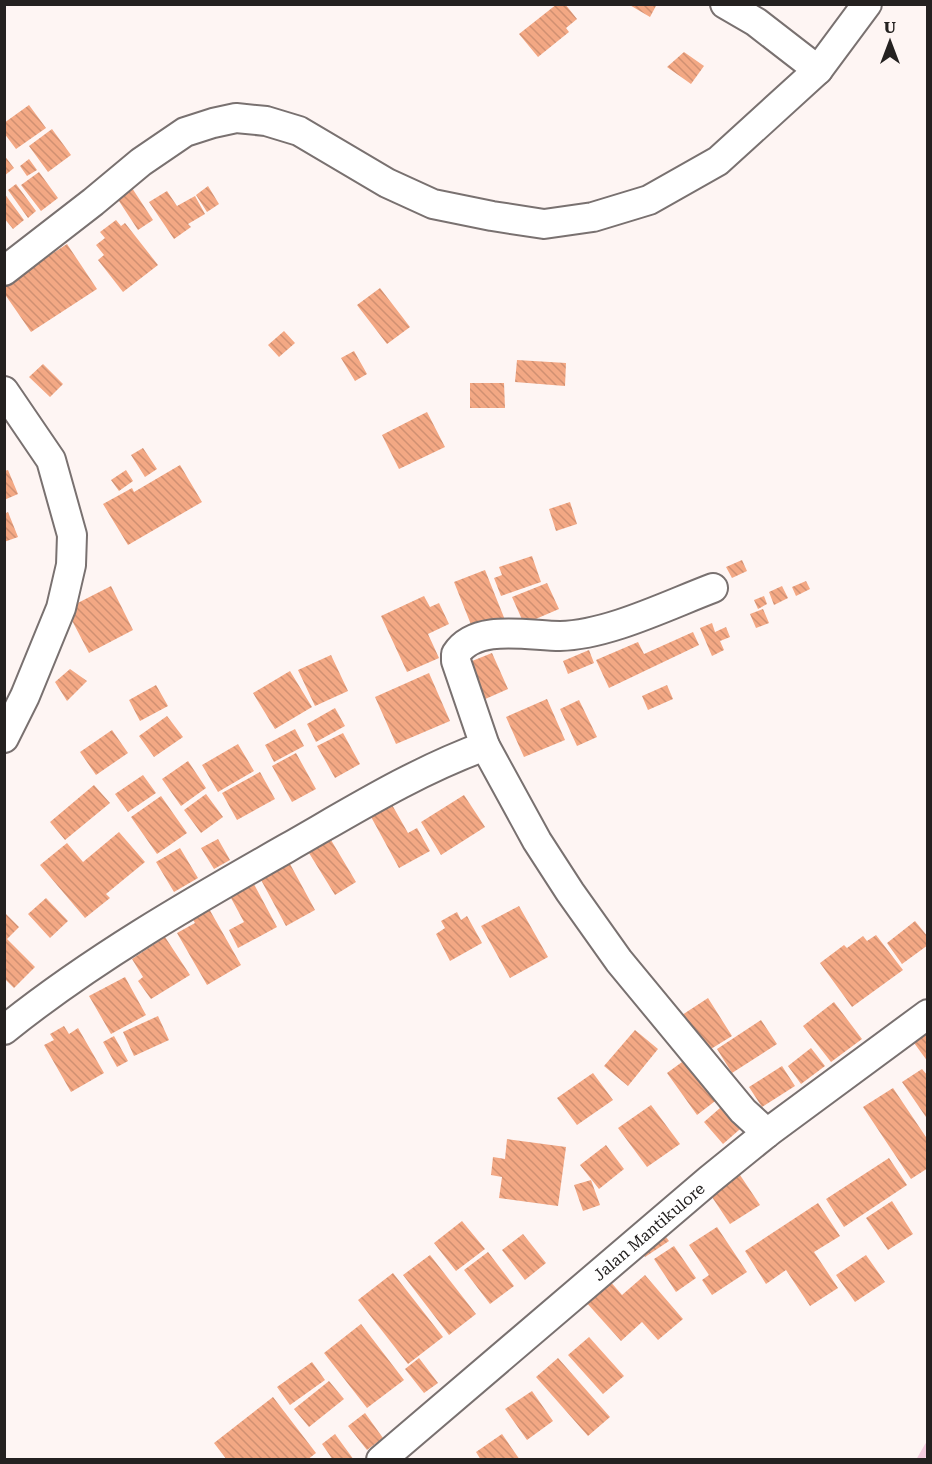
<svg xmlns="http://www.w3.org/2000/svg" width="932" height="1464" font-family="'Roboto Serif',serif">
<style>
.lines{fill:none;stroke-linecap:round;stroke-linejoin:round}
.stream{stroke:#f5cde0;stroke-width:7}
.building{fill:url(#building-back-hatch)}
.minor-casing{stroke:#797170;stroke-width:32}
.minor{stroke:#fff;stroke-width:28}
.labels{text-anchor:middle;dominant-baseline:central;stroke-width:5;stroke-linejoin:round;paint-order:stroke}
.street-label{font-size:16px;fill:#242120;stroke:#fef5f3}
</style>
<defs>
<pattern id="building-back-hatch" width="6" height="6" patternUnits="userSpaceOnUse" patternTransform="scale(1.5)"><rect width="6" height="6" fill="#f3a884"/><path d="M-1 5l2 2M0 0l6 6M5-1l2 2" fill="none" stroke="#d09072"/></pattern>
</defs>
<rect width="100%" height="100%" fill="#fef5f3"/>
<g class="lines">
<path class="stream" d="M920,1460l8,-14"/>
</g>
<path class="building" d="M557,4h8l12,15 -11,9 3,4 -31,25 -19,-23z
M628,4h29l-7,13z
M684,52l20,14 -13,18 -24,-17z
M29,105l17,23 -30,21 -12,-16v-10z
M52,129l19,26 -23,17 -19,-26z
M4,155l10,13 -10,8z
M29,159l8,11 -10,6 -7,-10z
M39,172l19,26 -17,13 -20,-26z
M16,184l20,27 -8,7 -20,-28z
M208,186l11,18 -12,8 -11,-17z
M132,188l21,32 -15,10 -21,-32z
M167,191l10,15 18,-10 10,18 -17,10 3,3 -17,12 -25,-37z
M4,193l20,27 -11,9 -9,-11z
M116,220l5,6 4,-3 33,42 -35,27 -25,-32 6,-5 -8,-10 9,-7 -5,-6z
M67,244l30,45 -66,43 -27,-39v-8z
M380,288l30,39 -23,17 -30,-39z
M284,331l11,12 -16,14 -11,-12z
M354,351l13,23 -12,7 -14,-23z
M517,360l49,3 -1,23 -50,-4z
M43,364l20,20 -13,13 -21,-20z
M470,383h34l1,25h-35z
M427,412l18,35 -46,22 -17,-34z
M143,448l14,21 -12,8 -14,-22z
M180,465l22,37 -74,43 -25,-41 29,-16 2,4z
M8,470l10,24 -14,6v-29z
M126,470l7,11 -14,10 -8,-11z
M570,502l7,22 -21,7 -7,-22z
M8,512l10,25 -14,5v-28z
M532,556l9,26 -40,14 -7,-18 8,-3 -3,-8z
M742,560l5,11 -15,7 -6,-11z
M485,570l22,55 -31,12 -22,-55z
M806,581l4,8 -14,7 -4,-9z
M547,583l12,26 -35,15 -12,-27z
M111,586l22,44 -44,23 -23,-44z
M782,586l6,12 -14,7 -5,-13z
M424,596l6,11 9,-4 10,21 -21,10 11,24 -32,14 -26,-56z
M764,596l3,8 -9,5 -4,-9z
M763,609l6,14 -13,5 -6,-14z
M712,623l3,9 11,-5 4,10 -10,4 4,9 -12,6 -12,-28z
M693,632l6,13 -90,43 -13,-28 42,-18 6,12z
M589,650l5,13 -26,11 -5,-13z
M492,653l16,36 -25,11 -16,-37z
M331,655l17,36 -33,15 -17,-36z
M70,669l17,12 -20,20 -12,-19z
M290,671l22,36 -37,22 -22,-36z
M429,673l21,48 -54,23 -21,-47z
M156,685l12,21 -28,15 -11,-21z
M667,685l6,14 -25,11 -6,-14z
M547,699l18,41 -41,17 -18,-40z
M579,700l18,37 -20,9 -17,-37z
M335,708l10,18 -29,16 -9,-18z
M167,716l16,21 -29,20 -15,-21z
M295,729l9,17 -30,16 -9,-17z
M112,730l16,23 -32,22 -16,-23z
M343,733l17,31 -25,14 -18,-32z
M238,744l16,27 -36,21 -16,-27z
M296,753l20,36 -24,13 -20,-36z
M188,761l18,27 -25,18 -19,-27z
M260,772l15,27 -38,21 -15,-27z
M143,775l13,18 -28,19 -13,-18z
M94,785l16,18 -45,37 -15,-18z
M206,794l17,23 -22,16 -17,-23z
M464,795l21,32 -44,28 -20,-33z
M161,796l26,37 -30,21 -26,-37z
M391,803l17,30 9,-5 13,23 -31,17 -29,-53z
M119,832l26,30 -39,32 4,4 -25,20 -45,-53 27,-22 16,19z
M328,835l28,47 -21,13 -26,-42 7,-4 -3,-5z
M218,839l12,21 -16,9 -13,-21z
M180,848l18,30 -24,14 -18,-30z
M290,864l25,46 -29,16 -25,-46z
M249,875l28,52 -39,21 -9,-18 15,-8 -13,-24 11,-7 -5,-10z
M46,898l22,23 -18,17 -22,-24z
M519,906l29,51 -38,21 -29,-52z
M208,907l33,58 -34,20 -30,-52 18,-10 -4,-7z
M457,912l4,8 6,-4 15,27 -32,18 -14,-27 9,-6 -4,-7z
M6,914l13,13 -12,12 28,28 -21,21 -10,-10z
M915,921l13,16v8l-26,19 -15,-21z
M876,935l27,35 -51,37 -32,-44 24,-18 3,3 16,-12 4,5z
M165,937l25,38 -39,24 -13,-18 5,-4 -11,-18z
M125,977l21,38 -35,19 -22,-38z
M708,998l24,38 -26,16 -24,-37z
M834,1002l28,37 -31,23 -28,-36z
M158,1016l11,24 -35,16 -11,-24z
M761,1020l16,24 -45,29 -15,-24z
M928,1024v38l-19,-26z
M64,1026l5,8 9,-6 26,45 -33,19 -27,-47 10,-5 -4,-6z
M635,1030l23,19 -30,37 -24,-20z
M114,1036l14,25 -11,6 -14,-25z
M811,1048l14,18 -24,18 -13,-18z
M693,1054l30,41 -26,20 -30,-42z
M782,1066l13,20 -33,21 -13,-20z
M922,1069l6,7v44l-26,-38z
M593,1073l20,27 -36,25 -20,-27z
M893,1088l35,52v28l-17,11 -48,-72z
M728,1101l19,22 -24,21 -19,-22z
M651,1105l29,39 -33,23 -29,-39z
M507,1139l59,8 -8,59 -59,-8 3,-21 -11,-2 2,-18 12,2z
M606,1145l18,24 -25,20 -19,-24z
M889,1158l18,27 -63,42 -18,-28z
M740,1175l20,30 -30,19 -20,-30z
M591,1180l9,25 -17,6 -9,-26z
M892,1201l21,33 -25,16 -22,-32z
M818,1203l22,33 -26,16 24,36 -28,18 -24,-36 -20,14 -21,-33z
M462,1221l23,28 -29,22 -22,-28z
M717,1227l30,45 -35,23 -10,-15 7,-5 -20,-30z
M660,1229l9,12 -24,16 -8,-13z
M523,1234l23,29 -21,17 -23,-30z
M674,1246l22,32 -20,14 -22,-33z
M488,1252l26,34 -24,18 -26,-34z
M430,1255l46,59 -27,21 -46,-60z
M866,1255l19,27 -30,20 -19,-27z
M393,1273l50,64 -35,27 -50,-64z
M645,1275l38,44 -25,21 -16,-18 -21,19 -36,-40 24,-21 13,15z
M361,1324l43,56 -37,28 -43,-55z
M589,1337l35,39 -21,18 -35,-39z
M419,1358l19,25 -14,10 -19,-24z
M558,1358l52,59 -22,19 -52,-59z
M312,1362l13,18 -35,25 -13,-18z
M329,1381l15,18 -35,28 -15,-18z
M532,1391l21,30 -26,19 -22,-31z
M273,1397l43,56 -9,7h-80l-13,-17z
M365,1413l18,25 -16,12 -19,-24z
M335,1434l19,26h-21l-11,-16z
M502,1434l18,26h-39l-5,-8z"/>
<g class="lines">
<defs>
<g id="minor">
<path d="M725,4l31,18 62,48"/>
<path d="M4,271l89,-69 48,-40 44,-30 28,-9 23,-5 30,3 33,10 88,52 46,21 59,12 52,8 49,-7 56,-17 69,-39 100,-91 49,-66"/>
<path d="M4,391l47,69 21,75 -1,30 -10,43 -36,88 -21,42"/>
<path d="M485,746l-29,-85v-7c20,-31 73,-18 104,-18 48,-1 108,-31 153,-48"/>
<path d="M4,1030c87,-70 186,-127 283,-182 65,-37 127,-76 198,-102l52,95 33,51 49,69 124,150 24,22"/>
<path id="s1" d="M381,1460l328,-280 58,-47 161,-119"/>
</g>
</defs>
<use href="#minor" class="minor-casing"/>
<use href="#minor" class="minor"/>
</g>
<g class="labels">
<g class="street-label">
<text stroke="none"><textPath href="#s1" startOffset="352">Jalan Mantikulore</textPath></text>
</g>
</g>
<rect width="932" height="1464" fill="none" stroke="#242120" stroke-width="12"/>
<g transform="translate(890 42)" stroke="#fef5f3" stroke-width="4.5" paint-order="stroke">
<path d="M0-4.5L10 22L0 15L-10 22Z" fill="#242120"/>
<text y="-9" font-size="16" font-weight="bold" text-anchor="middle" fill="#242120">U</text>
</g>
</svg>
